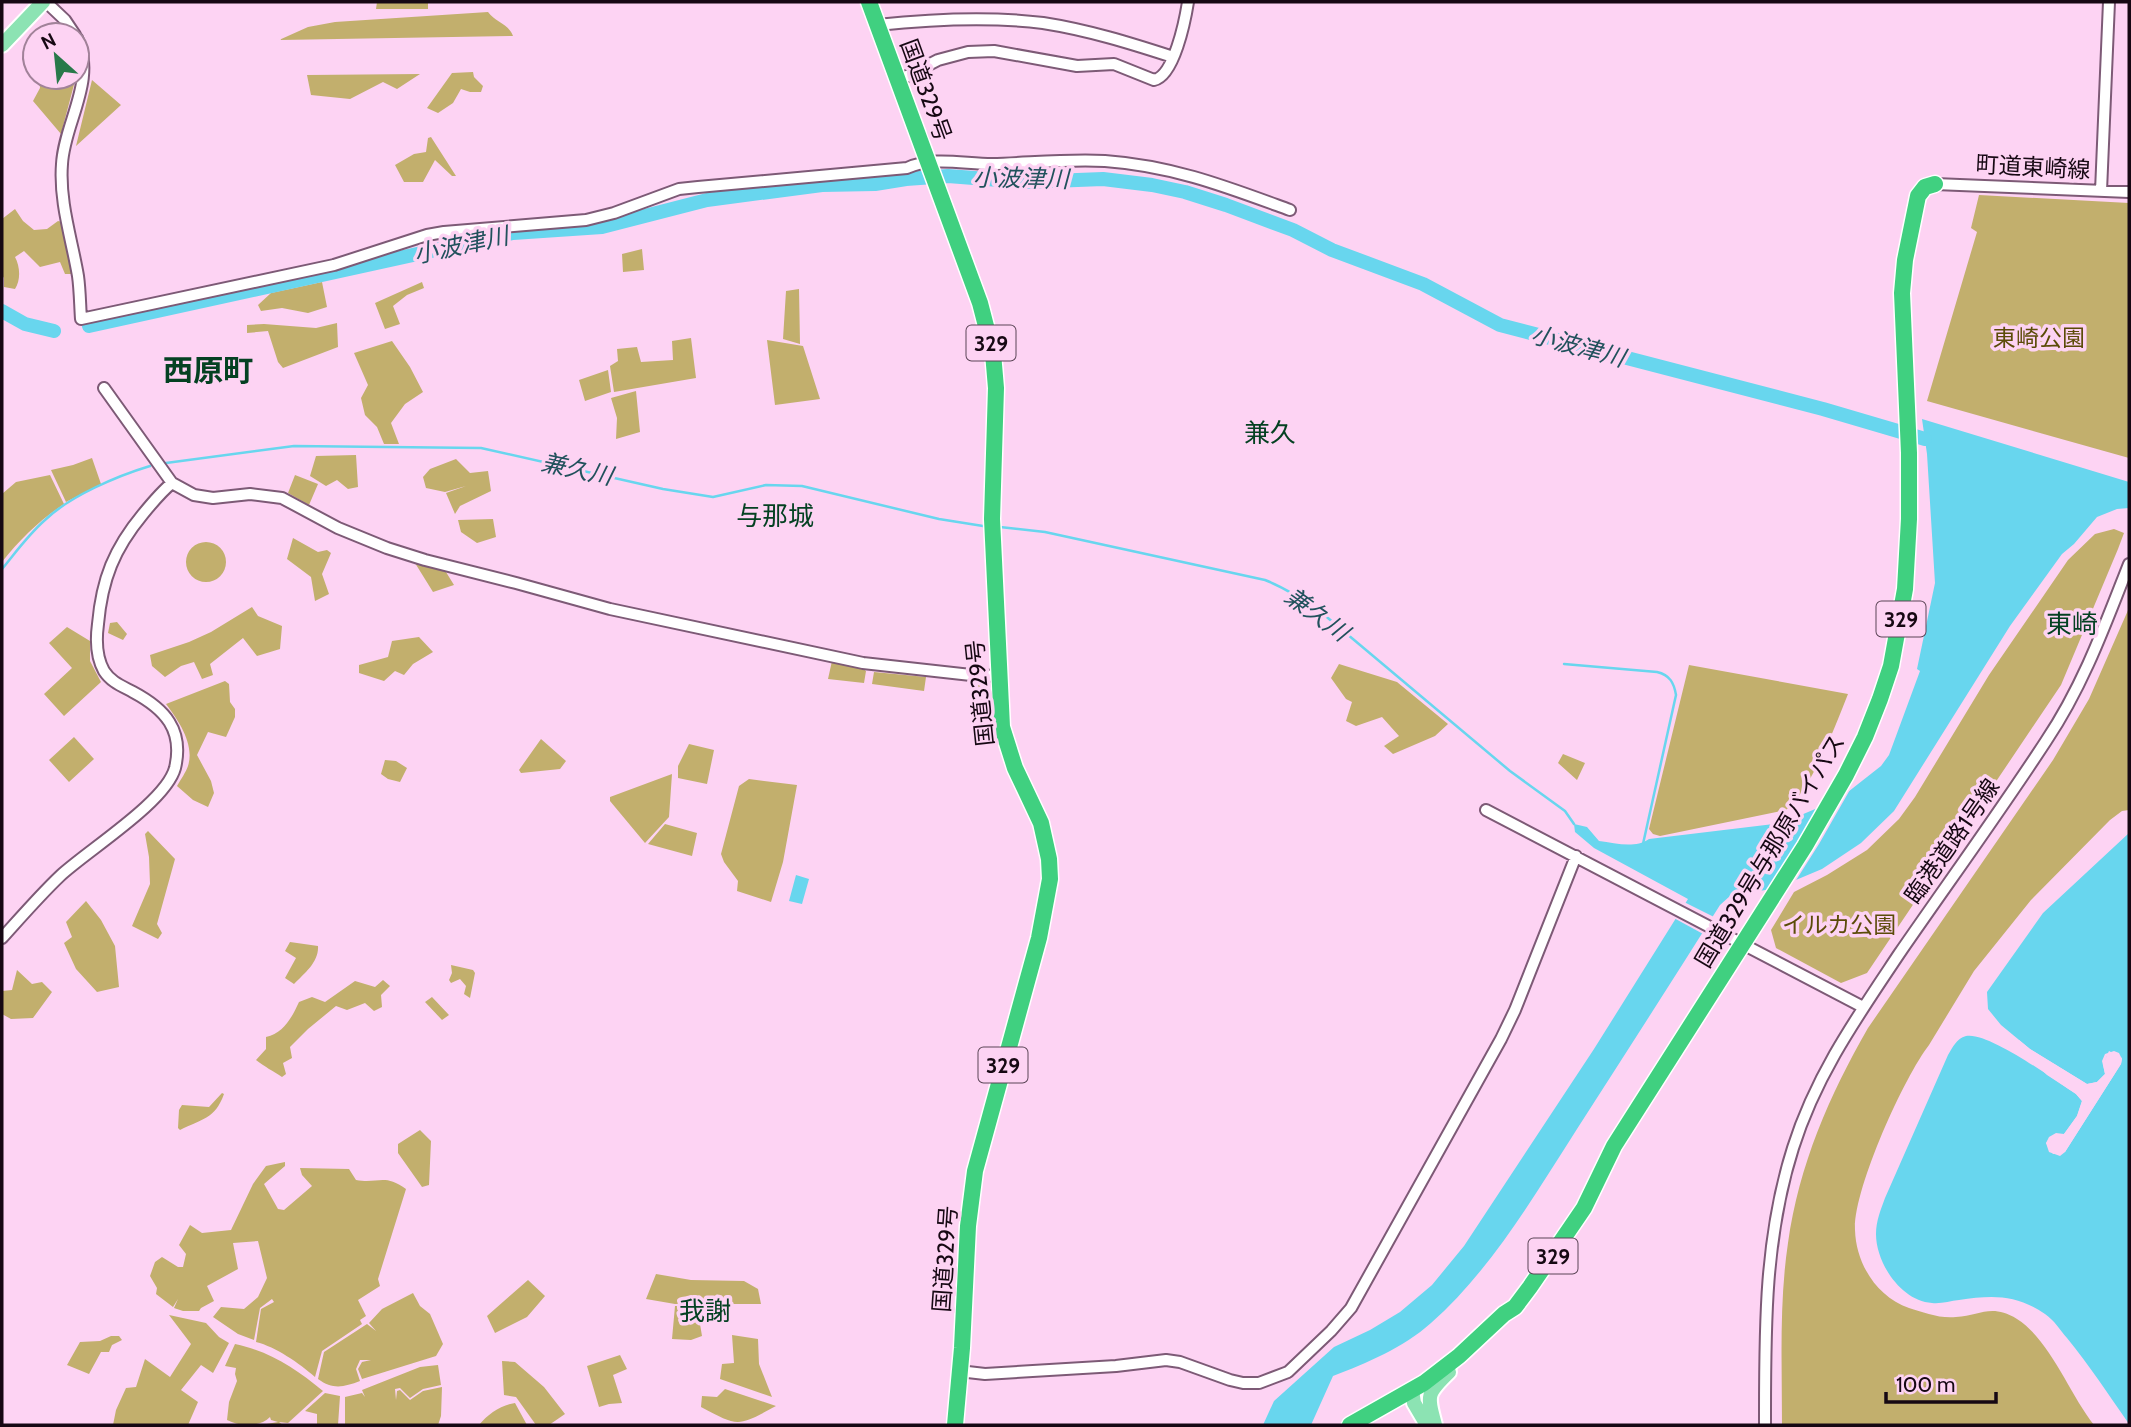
<svg xmlns="http://www.w3.org/2000/svg" width="2131" height="1427" font-family="Cabin,'Noto Sans JP',sans-serif">
<style>
.green{fill:#c2af6d}
.water{fill:#68d6ee}
.pier{fill:#fdd3f3}
.lines{fill:none;stroke-linecap:round;stroke-linejoin:round}
.stream{stroke:#68d6ee;stroke-width:2.5}
.river{stroke:#68d6ee;stroke-width:14}
.minor-casing{stroke:#7d5a76;stroke-width:14}
.major-casing{stroke:#fff;stroke-width:18}
.highway-casing{stroke:#fff;stroke-width:19}
.minor{stroke:#fff;stroke-width:10}
.major{stroke:#8ce3b3;stroke-width:14}
.highway{stroke:#40d080;stroke-width:16}
.labels{text-anchor:middle;dominant-baseline:central;stroke-width:7;stroke-linejoin:round;paint-order:stroke}
.shield{fill:#fdd3f3;stroke:#5b4556;stroke-width:2}
.shield-label{font-size:21px;font-weight:bold;fill:#160813}
.street-label{font-size:23px;fill:#160813;stroke:#fdd3f3}
.park-label{font-size:23px;fill:#5b4b08;stroke:#fdd3f3}
.water-label{font-size:24px;font-style:italic;fill:#21515c;stroke:#fdd3f3}
.quarter-label{font-size:26px;fill:#044122;stroke:#fdd3f3}
.district-label{font-size:30px;font-weight:bold;fill:#044122;stroke:#fdd3f3}
</style>
<rect width="100%" height="100%" fill="#fdd3f3"/>
<path class="green" d="M377,2h51v7h-52z
M488,12c7,10 21,12 25,24l-234,4 29,-13 27,-5z
M473,72l1,5 9,9 -2,6h-11l-9,-3 -8,14 -15,10 -11,-5 25,-35z
M420,74l-23,15 -14,-7 -33,17 -39,-4 -4,-20z
M39,77h37l-15,57 -28,-33 7,-13z
M92,80l29,25 -45,41z
M431,137l25,39h-4l-17,-16 -12,22h-19l-9,-17 19,-11 12,-2 2,-14z
M1979,195l150,8v255l-202,-57 50,-169 -6,-4z
M15,209l8,12 11,9 13,-1 11,-8 4,1 11,52h-8l-5,-12 -20,5 -16,-16 -9,6c5,9 6,23 0,32l-11,-2v-9l-2,-3v-56z
M642,249l2,21 -21,2 -1,-18z
M322,282l5,25 -19,6 -26,-5 -21,3 -3,-6 13,-12z
M422,282l2,6 -17,7 -14,11 7,18 -15,5 -10,-26z
M799,289l1,55 -17,-5 3,-48z
M337,323l1,24 -55,21 -5,-6 -10,-31 -21,2v-8l17,-1 52,4z
M691,338l5,40 -82,14 -4,-26 8,-5 -1,-12 20,-2 4,15 32,-2 -1,-19z
M767,340l36,6 17,53 -45,6z
M392,341l18,26 13,25 -18,12 -14,19 8,21h-15l-7,-17 -12,-12 -4,-17 7,-13 -14,-32z
M608,370l3,22 -26,9 -6,-21z
M636,391l4,41 -24,7 1,-21 -6,-20z
M356,455l2,32 -10,2 -11,-9 -11,6 -16,-10 6,-20z
M92,458l9,26 -35,18 -15,-32 22,-5z
M456,459l14,14 18,-2 3,20 -31,15 -5,8 -9,-21 20,-7 -21,6 -19,-4 -3,-11 7,-8z
M50,475l14,29c-24,16 -44,35 -62,58v-68l14,-12z
M295,475l23,9 -9,21 -21,-12z
M493,519l3,18 -19,6 -16,-11 -3,-12z
M2114,529l10,4 -6,16 -57,136 -194,288 -26,10 -65,-35 -5,-18 23,-38 33,-17 40,-25 32,-31 16,-22 74,-122 79,-115 27,-26z
M293,538l25,14 9,-2 4,3 -9,21 7,20 -14,7 -4,-24 -24,-18z
M186 562a20 20 0 1 1 40 0a20 20 0 1 1-40 0Z
M415,563l31,9 8,13 -21,7z
M252,607l6,9 24,10 -2,23 -23,7 -14,-18 -33,26 3,11 -11,4 -8,-17 -13,4 -16,11 -13,-11 -2,-11 39,-13 22,-10z
M2129,608v202l-7,1 -12,9 -79,80 -57,71 -45,74c-25,32 -76,145 -74,185 1,34 22,67 54,78 14,4 31,11 47,9 24,-1 35,-14 61,2 33,21 52,74 77,106h-312c0,-60 -3,-122 6,-182 11,-78 41,-147 80,-215l185,-268 36,-61z
M117,622l10,12 -4,6 -15,-7 2,-10z
M67,627l23,14v20l11,21 -37,34 -20,-22 28,-26 -23,-25z
M419,637l14,15 -20,12 -9,11 -9,-4 -11,10 -25,-8v-8l29,-8 4,-16z
M832,661l27,5 7,5 -2,12 -36,-4z
M1339,664l58,18 51,42 -13,12 -42,18 -9,-8 15,-10 -17,-19 -26,9 -10,-5 6,-19 -6,-3 -15,-21z
M1689,665l159,29c-13,33 -36,94 -62,116l-126,26 -7,-2 -4,-5z
M874,672l52,5 -2,14 -52,-7z
M225,681l4,3 1,18 5,7v8l-9,20 -18,-5 -11,23 14,26 3,12 -6,14 -15,-7 -16,-14c4,-7 9,-14 11,-20 7,-22 -10,-46 -22,-62z
M972,681l17,2 1,17h-20z
M74,737l20,22 -25,23 -20,-22z
M541,739l25,22 -6,8 -39,4 -2,-3z
M689,744l25,6 -7,34 -29,-6v-12z
M1563,754l22,9 -8,17 -19,-17z
M385,760l11,1 11,7 -7,14 -12,-3 -7,-5z
M672,774l-3,43 -24,26 -35,-42v-4z
M749,779l48,6 -14,77 -12,40 -34,-11 1,-10 -14,-19 -3,-8 18,-68z
M665,824l32,9 -5,23 -44,-12z
M148,831l27,28 -18,65 5,9 -4,6 -26,-13 18,-42 -1,-27 -4,-23z
M86,901l15,19 14,26 4,41 -22,5 -21,-23 -12,-26 8,-6 -6,-15z
M290,942l28,4c1,16 -13,27 -24,38l-9,-6 11,-20 -11,-7z
M451,965l22,5 2,3 -5,25 -6,-4 2,-8 -6,-7 -9,4 -2,-3 3,-7z
M17,970l15,14 10,-2 10,10 -19,26 -22,1 -9,-5v-23l10,-1z
M383,980l7,6 -9,9 1,12 -8,4 -9,-8 -18,7 -11,-4 -28,23 -18,18 2,11 -9,5 3,11 -4,3c-9,-6 -17,-10 -26,-17l10,-11v-12c18,-4 26,-20 33,-35l13,-5 13,5 30,-21 20,6z
M432,997l17,18 -7,5 -17,-18z
M222,1093l2,1c-9,25 -22,25 -44,36l-2,-2 1,-18 3,-5 27,2z
M420,1130l11,11 -2,44 -7,2 -24,-34v-9z
M285,1162v4l-21,18 14,25 6,1 28,-24 -10,-11 -2,-7 49,1 7,11c23,4 28,-7 50,9l-28,90 2,7 -22,14 8,16 -6,4 2,4 -40,27 -7,26c-16,-14 -39,-30 -59,-35l5,-33 13,-7 -2,-3 -12,9 -6,32 -16,-6 -25,-17 8,-10 23,2 14,-12 9,-19 -9,-37 -25,2 5,26 -31,17 7,15 -13,7 -2,3h-16l-9,-3 4,-9 -5,8 -17,-13 1,-6 -7,-12 5,-14 7,-5 16,10h5l3,-13 -7,-9 11,-20 12,8 29,-3 22,-46 13,-18z
M656,1274l35,6 53,1 14,8 3,15h-86l-29,-5z
M528,1280l17,16 -18,21 -32,16 -8,-17z
M413,1293l7,13 10,8 13,30 -7,12 -74,23 -4,-10 4,-7 9,-2h-11l-4,9 4,12c-16,6 -27,9 -42,-2l6,-27 43,-28 9,7 -7,-8 13,-14z
M675,1306h22l5,30 -11,4 -19,-1z
M169,1315l37,8 13,14 10,6 -16,30 -12,-8 -20,25 17,12 -10,23h-75l3,-15 10,-22 10,-1 9,-28 25,18 21,-33z
M732,1335l26,4 1,25 13,33 -52,-18 2,-15 12,-1z
M111,1336h8l3,4 -10,5 -3,7h-8l-12,22 -22,-9 13,-23 20,-1z
M235,1344c36,8 60,24 88,47l-35,32 -9,-1 4,3h-22l17,-3 -7,-2 -1,-3c-9,10 -30,10 -43,3l2,-18 8,-21 -2,-7 1,-6 -11,-2z
M620,1355l7,14 -14,6 9,28 -13,1 -10,3 -12,-41z
M502,1361l13,1 29,25 21,27 -16,11h-13l-20,-28 -12,-2z
M438,1365l3,20 -18,4 -13,9 -10,-10 -5,1 1,11 1,-9 3,-1 10,10 13,-9 19,-4 -1,29 -3,9 -93,-1v-27l17,-4 3,4 -3,-7 58,-23z
M725,1389l51,17c-39,21 -37,21 -75,1l1,-11 15,1z
M325,1393l15,3 -2,29h-21v-11l-12,-3z
M515,1403l12,22h-48c9,-11 22,-20 36,-22z"/>
<path class="water" d="M1922,419l207,63v26l-12,1 -20,8 -23,27 -12,10 -52,72 -116,185 -33,32 -39,26 -45,19 -47,8 -10,9c-47,75 -95,149 -143,224 -43,67 -86,141 -146,194 -28,25 -64,40 -98,53l-22,49h-48l11,-24 60,-54 36,-17 30,-18 32,-27 32,-39 130,-197 94,-150 -94,-51 -19,-16 -1,-8 13,3 12,14c17,2 35,8 50,-2l133,-16 57,-24 42,-33 8,-11 31,-84 -3,-2 18,-86 -8,-129z
M2129,833v591c-20,-29 -40,-59 -62,-86 -7,-8 -13,-18 -22,-24 -29,-20 -53,-19 -86,-14 -9,1 -18,4 -27,3 -31,-2 -56,-40 -56,-69 0,-13 5,-25 9,-36l63,-143c5,-8 8,-16 18,-19 22,-5 90,45 110,58l6,7 -5,15 -13,18h-8l-10,9 7,11 12,-2 56,-88 1,-6 -13,-7 -6,13 2,10 -8,8 -10,2 -57,-35 -29,-24 -13,-16 -1,-17 56,-79z
M796,875l13,4 -7,25 -13,-3z"/>
<path class="pier" d="M1855,781l-36,63 -26,41 -15,7 59,-96z
M1682,901l34,17 -11,17 -33,-18z
M2019,1040l11,9 57,35 10,-2 8,-8 -3,-13 3,-7 9,-3 5,2 3,6 -1,5 -56,88 -5,4 -11,-4 -3,-9 3,-6 7,-4 8,1 13,-18 5,-15 -6,-7 -29,-19 -14,-13 45,30 7,8 -5,17 -13,19 -10,1 -5,3 -2,3 2,7 7,2 4,-3 55,-90 -4,-4 -7,1 -2,5 3,7v8l-9,9 -13,2 -58,-35 -9,-7z"/>
<g class="lines">
<path class="stream" d="M166,463l128,-17 187,2 182,41 50,8 53,-12 36,1 137,33 44,7
M1000,527l45,5 220,48c21,8 39,20 57,33l188,158 55,40 9,13
M2,569c14,-17 26,-34 43,-49 25,-24 72,-44 105,-54
M1564,664l93,8c13,3 17,11 19,23l-33,149"/>
<path class="river" d="M2,311l23,13 29,7
M89,326l424,-93 89,-6 105,-27 115,-15 53,-1 31,-5 42,-3 78,6 77,-3 49,6 33,7 41,13 67,25 39,20 91,34 77,41 323,84 102,30"/>
<defs>
<path id="minor" d="M46,2l19,18 10,15
M877,25c56,-6 111,-9 166,-2 45,7 87,20 130,34
M77,38c20,43 -13,85 -15,126 -3,38 10,76 16,112 2,14 2,29 3,43l253,-54 93,-30 17,-3 142,-12 28,-7 65,-24 19,-2 209,-19c26,-12 57,-4 85,-4 38,-1 75,-5 113,-3 69,5 122,26 185,49
M899,82l8,-6 31,-16 30,-8 26,-1 83,15 37,-2 40,16c20,-4 31,-59 34,-78
M1935,184l194,8
M2101,191l8,-189
M104,388l68,95 22,12 19,3 37,-4 32,4 56,30 49,20 38,12 91,23 94,26 253,54 108,12 28,1
M1486,810l377,197
M2,938c19,-21 38,-43 58,-62 28,-26 106,-74 115,-108 9,-38 -10,-59 -42,-76 -11,-6 -22,-10 -29,-21 -8,-14 -8,-32 -6,-47 4,-45 16,-75 45,-110 9,-11 18,-22 29,-31
M959,1371l26,3 131,-8 50,-6 14,2 50,18 13,3h16l29,-11 43,-41 20,-23 150,-269 14,-29 61,-154
M1765,1425c0,-94 -1,-186 28,-277 23,-73 64,-131 106,-194 49,-71 100,-141 147,-213 37,-55 59,-116 83,-177"/>
<path id="major" d="M2,45l41,-43
M1412,1390l2,13 13,22
M1435,1425c-8,-30 -9,-31 14,-53"/>
<path id="highway" d="M869,2l111,301 13,50 3,35 -4,131 10,208 13,41 26,55 8,36 1,20 -11,59 -64,233 -7,55 -6,122 -7,77
M1350,1425l74,-42 35,-27 45,-42 11,-7 15,-20 54,-79 30,-62 191,-300 41,-71 19,-38 15,-38 11,-33 14,-77 4,-70v-66l-7,-160 3,-33 13,-64 7,-9 10,-3"/>
</defs>
<use href="#minor" class="minor-casing"/>
<use href="#major" class="major-casing"/>
<use href="#highway" class="highway-casing"/>
<use href="#minor" class="minor"/>
<use href="#major" class="major"/>
<use href="#highway" class="highway"/>
</g>
<g class="labels">
<g class="shield">
<rect x="966.5" y="325.5" width="49" height="35" rx="5"/>
<rect x="1876.5" y="601.5" width="49" height="35" rx="5"/>
<rect x="978.5" y="1047.5" width="49" height="35" rx="5"/>
<rect x="1528.5" y="1238.5" width="49" height="35" rx="5"/>
</g>
<g class="shield-label">
<text x="991" y="343">329</text>
<text x="1901" y="619">329</text>
<text x="1003" y="1065">329</text>
<text x="1553" y="1256">329</text>
</g>
<g class="street-label">
<text transform="translate(926 90) rotate(70)">国道329号</text>
<text transform="translate(2033 167) rotate(3)">町道東崎線</text>
<text transform="translate(980 693) rotate(-96)">国道329号</text>
<text transform="translate(1952 841) rotate(-55)">臨港道路1号線</text>
<text transform="translate(1770 851) rotate(-59)">国道329号与那原バイパス</text>
<text transform="translate(945 1259) rotate(-86)">国道329号</text>
</g>
<g class="park-label">
<text x="2039" y="338">東崎公園</text>
<text x="1839" y="925">イルカ公園</text>
</g>
<g class="water-label">
<text transform="translate(1021 178) rotate(1)">小波津川</text>
<text transform="translate(461 245) rotate(-12)">小波津川</text>
<text transform="translate(1578 346) rotate(15)">小波津川</text>
<text transform="translate(577 469) rotate(12)">兼久川</text>
<text transform="translate(1317 614) rotate(36)">兼久川</text>
</g>
<g class="quarter-label">
<text x="1270" y="433">兼久</text>
<text x="775" y="516">与那城</text>
<text x="2072" y="624">東崎</text>
<text x="705" y="1311">我謝</text>
</g>
<g class="district-label">
<text x="208" y="370">西原町</text>
</g>
</g>
<rect width="2131" height="1427" fill="none" stroke="#160813" stroke-width="7"/>
<g transform="translate(56 56) rotate(333)"><circle r="33" fill="#fdd3f3" stroke="#a18299" stroke-width="2"/>
<path d="M0-5L12 26L0 18L-12 26Z" fill="#28794a"/>
<text y="-10" font-size="19" font-weight="bold" text-anchor="middle" fill="#160813">N</text>
</g>
<path d="M1886 1392v10h110v-10" fill="none" stroke="#160813" stroke-width="3.5"/>
<text x="1896" y="1392" font-size="21" fill="#160813" stroke="#fdd3f3" stroke-width="5" paint-order="stroke">100 m</text>
</svg>
